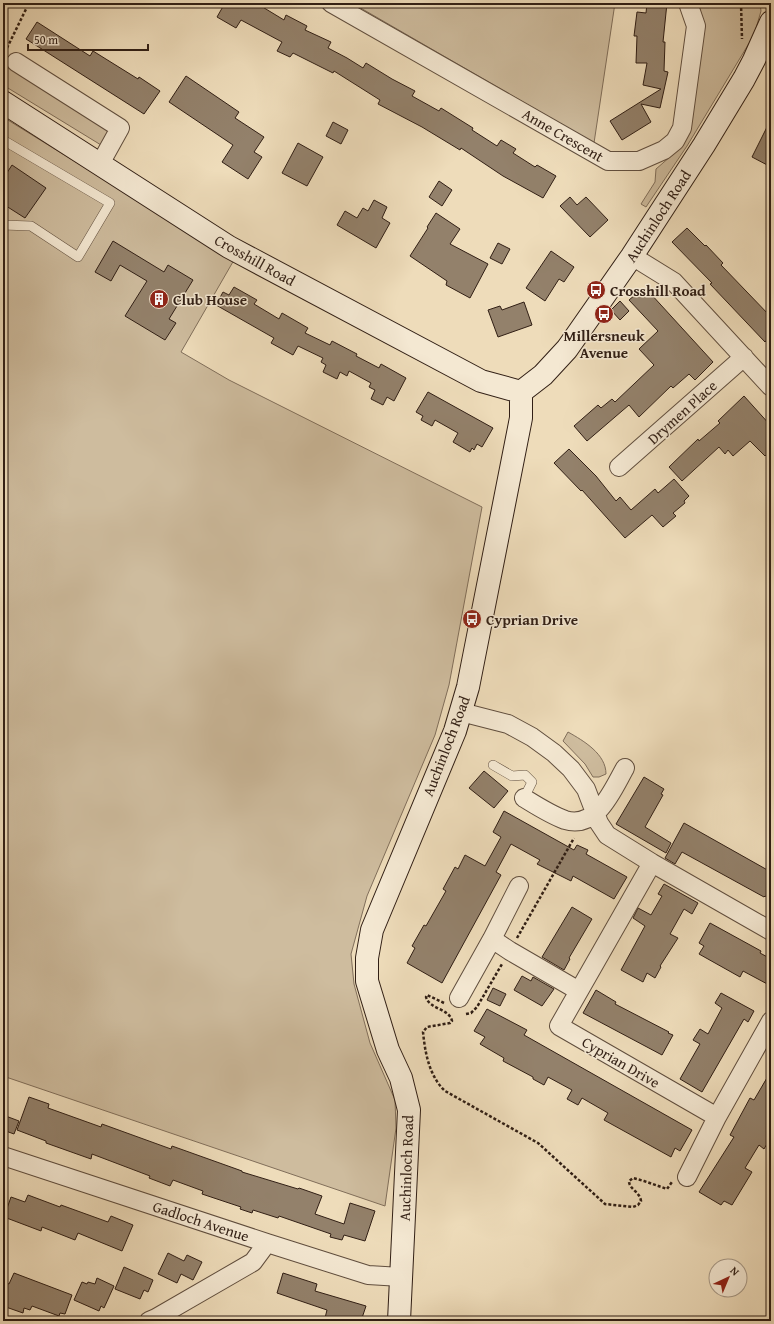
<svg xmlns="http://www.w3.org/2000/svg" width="774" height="1324" font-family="'Gentium Book Plus',serif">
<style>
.green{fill:#cebc9e;stroke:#806e5a}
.building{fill:#93816b;stroke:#311f15}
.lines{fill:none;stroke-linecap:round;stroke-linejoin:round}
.lane-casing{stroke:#604e3e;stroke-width:10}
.street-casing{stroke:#604e3e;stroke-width:20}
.secondary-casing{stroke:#311f15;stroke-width:24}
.path{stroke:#311f15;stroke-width:2.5;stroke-dasharray:3 2;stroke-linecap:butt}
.lane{stroke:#f4e8d2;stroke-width:9}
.street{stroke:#f4e8d2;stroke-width:18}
.secondary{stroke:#f4e8d2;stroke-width:22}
.labels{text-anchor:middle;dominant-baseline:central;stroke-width:3;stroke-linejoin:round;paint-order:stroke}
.street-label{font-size:15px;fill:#311f15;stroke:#f4e8d2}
.poi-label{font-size:15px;font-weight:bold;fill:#311f15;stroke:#f4e8d2;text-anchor:start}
</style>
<rect width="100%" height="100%" fill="#eedcba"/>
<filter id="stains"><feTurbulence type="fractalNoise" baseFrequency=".005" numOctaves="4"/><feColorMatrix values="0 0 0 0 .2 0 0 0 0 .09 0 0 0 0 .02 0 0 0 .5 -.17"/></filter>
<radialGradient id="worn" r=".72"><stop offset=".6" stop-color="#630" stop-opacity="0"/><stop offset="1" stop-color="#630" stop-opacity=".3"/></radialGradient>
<path class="green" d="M352,3h263l-21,140z
M696,3h64l1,8 -7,24 -67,111 -41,61 -5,-3 14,-22 1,-13 15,-13 10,-14z
M7,64l104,65 -10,16 -98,-60v-15z
M3,117l231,143 -53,92 48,28 253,127 -33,178 -14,50 -68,161 -16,58 3,30 16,59 25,57 1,28 -11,78 -382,-130z
M568,732c16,9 38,22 38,42l-7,3h-6l-8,-13 -22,-23z"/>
<path class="building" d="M225,3h31l28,17 2,-5 21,11 -2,4 26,12 -3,6 19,10 16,10 3,-5 26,16 23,12 -3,5 27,15 2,-3 32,20 -1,2 25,16 4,-6 15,9 -3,4 22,14 2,-2 19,11 -13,22 -40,-22 -42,-28 -1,2 -38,-23 -44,-23 2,-4 -46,-29 -1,2 -40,-20 -3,4 -13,-6 5,-9 -41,-22 -5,8 -19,-11z
M647,3h20l-4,39h2l-1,29 4,1 -8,36 -19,-4 10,18 -29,18 -12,-19 51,-32 -18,-4 4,-22h-11l1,-27h-3l3,-24 9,1z
M37,22l53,34 3,-5 45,28 1,-2 21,14 -16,23 -118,-75z
M186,76l53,36 -4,6 29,19 -10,15 8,5 -14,22 -26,-17 11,-17 -64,-43z
M771,119v48l-19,-10z
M333,122l15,8 -7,14 -15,-8z
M298,143l25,14 -16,29 -25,-13z
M12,165l34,23 -21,30 -22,-14v-25z
M439,181l13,9 -10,16 -13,-9z
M570,197l7,8 9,-8 22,23 -18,17 -30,-31z
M374,200l13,7 -5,11 8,5 -14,25 -39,-23 8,-14 12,7 6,-10 5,3z
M436,213l24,16 -10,15 38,20 -18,34 -24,-13 1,-4 -37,-25 18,-28 -1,-1z
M687,228l18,18 1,-1 17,18 -2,2 50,52v18l-6,7 -55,-58 2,-1 -40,-41z
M113,241l51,31 4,-7 25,15 -24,39 7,4 -11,17 -40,-24 22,-35 -27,-16 -9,16 -16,-9z
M498,243l12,6 -8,15 -12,-6z
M551,251l23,16 -10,15 -5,-3 -14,22 -19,-13z
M234,287l23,13 -3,4 25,15 3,-6 26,15 -3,5 25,12 2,-4 25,13 -1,2 23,12 2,-4 25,14 -12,23 -7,-4 -4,8 -12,-6 4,-9 -6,-3 2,-4 -22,-12 -2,5 -7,-4 -3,7 -14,-7 3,-7 -5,-3 2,-4 -25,-12 -5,9 -22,-12 3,-5 -58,-33 7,-13 6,3z
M641,290l6,6 3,-3 63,69 -18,18 -6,-6 -16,14 -2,-2 -32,31 -10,-12 -42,36 -13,-15 24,-21 3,3 11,-9 3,3 39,-37 -15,-16 19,-18 -29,-31z
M620,301l9,10 -9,9 -9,-10z
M524,302l8,23 -34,12 -10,-27 12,-4 2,4z
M428,392l65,36 -11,19 -5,-3 -3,6 -2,-2 -2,4 -17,-10 5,-9 -23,-13 -3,6 -11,-6 2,-4 -7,-4z
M744,396l27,30v24l-6,6 -15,-15 -17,15 -5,-6 -3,4 -6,-7 -37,34 -13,-14 29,-28 1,2 21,-18 -2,-2z
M569,449l27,27 20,25 4,-4 11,13 24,-21 3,4 16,-14 15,17 -5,5 1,2 -12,10 3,3 -13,11 -11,-12 -27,23 -43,-48 -1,1 -27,-28z
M484,771l24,20 -14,17 -25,-20z
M644,777l20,12 -3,5 2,1 -18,32 26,16 -5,10 -50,-29z
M504,811l70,39 3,-5 11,5 -2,4 41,23 -13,22 -41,-23 -2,5 -34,-17 3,-4 -29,-16 -15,28 5,3 -59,108 -35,-20 8,-15 -3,-2 12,-21 2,1 20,-35 -3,-2 12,-22 3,2 7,-14 20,11 16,-29 -8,-5z
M684,823l87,49v27l-6,-3 -1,1 -82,-45 -7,12 -10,-6z
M664,884l34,19 -6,11 -8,-5 -14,25 8,4 -18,28 1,1 -6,11 -8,-5 -4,9 -22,-12 24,-44 -12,-8 5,-10 13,7 11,-19 -4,-2z
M572,907l20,12 -23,39 1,1 -6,11 -22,-13z
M710,923l51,28 -1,2 11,6v27l-28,-15 -3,6 -41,-23 5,-8 -5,-3z
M522,976l9,5 2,-4 21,12 -12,17 -28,-16z
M493,988l13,6 -6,12 -13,-6z
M596,990l20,12 -1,2 54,28 -1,1 5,2 -11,20 -79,-42z
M721,993l33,18 -6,11 -4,-3 -42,73 -22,-13 20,-35 -7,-4 7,-11 8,5 14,-26 -7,-5z
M487,1009l40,21 -3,5 168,95 -12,21 -5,-3 -4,9 -67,-37 4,-7 -26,-15 -4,7 -11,-6 5,-9 -24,-13 -4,8 -11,-6v-2l-30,-16 1,-3 -24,-14 5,-7 -11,-6z
M771,1071v66l-7,12 -5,-4 -14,23 7,4 -20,33 -8,-4 -3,4 -22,-13 35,-55 -4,-2 20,-37 4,2z
M29,1097l20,7 -1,4 53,19 1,-3 69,25 1,-3 70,25v1l56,17 1,-1 23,8 -7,18 29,10 6,-21 25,8 -10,30 -21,-6 -2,5 -12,-3 1,-3 -52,-18 -1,2 -25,-8 -1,3 -12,-4 1,-2 -39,-13 1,-3 -30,-11 -3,6 -21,-8 1,-2 -58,-22 -1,5 -45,-16v-2l-29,-11z
M3,1115l16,6 -5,13 -11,-4z
M28,1195l32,12 1,-2 47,17 3,-6 22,9 -11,26 -44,-18 -3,7 -33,-13 -1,4 -37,-14 7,-20 14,5z
M168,1253l16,8 3,-6 15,7 -9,18 -12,-6 -4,9 -19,-9z
M124,1267l29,13 -5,12 -4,-2 -4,9 -25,-10z
M14,1273l58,22 -7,19 -5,-1 -1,3 -27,-10 -2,4 -6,-2 -1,5 -20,-7v-24l6,2z
M283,1273l34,11 -2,7 51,15 -5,15h-26l-10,-3 2,-8 -50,-17z
M97,1278l17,8 -10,22 -3,-2 -2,5 -25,-11 8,-18 5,2 1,-2 7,2z"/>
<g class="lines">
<defs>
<path id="lane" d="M3,140l107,63 -32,54 -47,-31 -28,-1
M493,765l19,11 13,-1 7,7 -8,16"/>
<path id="street" d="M331,3l277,158h31l25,-11 11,-9 7,-13 14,-102 -8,-23
M16,62l104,66 -20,36
M632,256l42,26 97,105
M619,467l125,-110
M461,712l47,12 24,13 22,16 17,16 15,20 13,34 8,12 45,28 119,68
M524,798c13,8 27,17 41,22 32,10 48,-31 60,-52
M652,863l-93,163 158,91
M492,939l18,12 69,40
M459,998l33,-59 27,-53
M3,1156l264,87 101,32 33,2
M687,1177l30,-60 54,-96
M149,1321l7,-3 97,-56 14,-19"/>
<path id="secondary" d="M3,102l226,145 252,134 40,11
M399,1321l10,-211 -8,-32 -13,-28 -21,-69v-23l5,-28 83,-199 13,-44 53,-269v-26l22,-17 24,-26 65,-93 72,-111 40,-66 10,-19 17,-38"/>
</defs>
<use href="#lane" class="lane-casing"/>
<use href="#street" class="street-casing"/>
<use href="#secondary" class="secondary-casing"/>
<path class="path" d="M741,3l1,36
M7,48l22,-45
M517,938l57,-100
M444,1003l-17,-8 -1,2c3,12 24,12 26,24l-2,2 -23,4 -4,5c2,20 6,44 22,59l93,52 67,61 28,3 5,-2 3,-4c-1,-9 -12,-12 -12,-20l4,-3 11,3 23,8 5,-7
M466,1014l5,-1 6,-6 25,-43"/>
<use href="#lane" class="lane"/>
<use href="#street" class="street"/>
<use href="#secondary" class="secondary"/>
</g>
<defs>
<symbol id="bus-disc" viewBox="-11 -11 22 22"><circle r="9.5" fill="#8f2418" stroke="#f4e8d2"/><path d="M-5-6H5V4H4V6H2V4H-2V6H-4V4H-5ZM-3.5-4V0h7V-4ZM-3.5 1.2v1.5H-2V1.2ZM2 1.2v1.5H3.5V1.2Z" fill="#fff"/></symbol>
<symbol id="building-disc" viewBox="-11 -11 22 22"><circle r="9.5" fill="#8f2418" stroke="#f4e8d2"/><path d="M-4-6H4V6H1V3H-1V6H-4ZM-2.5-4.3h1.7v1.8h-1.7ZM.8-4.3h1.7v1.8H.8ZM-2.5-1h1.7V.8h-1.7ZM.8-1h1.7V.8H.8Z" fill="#fff"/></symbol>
</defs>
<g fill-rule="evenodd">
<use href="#bus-disc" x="585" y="279" width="22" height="22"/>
<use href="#building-disc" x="148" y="288" width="22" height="22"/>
<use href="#bus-disc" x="593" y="303" width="22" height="22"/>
<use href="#bus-disc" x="461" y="608" width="22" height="22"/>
</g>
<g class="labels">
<g class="street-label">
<text transform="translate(563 135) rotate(30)">Anne Crescent</text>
<text transform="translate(658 216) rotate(-57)">Auchinloch Road</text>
<text transform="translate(255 260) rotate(29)">Crosshill Road</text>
<text transform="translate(682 412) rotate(-42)">Drymen Place</text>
<text transform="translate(446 746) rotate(-69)">Auchinloch Road</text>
<text transform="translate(621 1062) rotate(30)">Cyprian Drive</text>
<text transform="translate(406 1168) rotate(-88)">Auchinloch Road</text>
<text transform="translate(201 1221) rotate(18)">Gadloch Avenue</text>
</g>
<g class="poi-label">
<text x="610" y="290">Crosshill Road</text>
<text x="173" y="299">Club House</text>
<text x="604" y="335" text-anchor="middle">Millersneuk<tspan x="604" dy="17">Avenue</tspan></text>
<text x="486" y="619">Cyprian Drive</text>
</g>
</g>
<rect width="774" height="1324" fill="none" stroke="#eedcba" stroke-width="16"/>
<rect x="4" y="4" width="766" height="1316" fill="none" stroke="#311f15" stroke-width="2"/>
<rect x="8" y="8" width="758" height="1308" fill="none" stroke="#311f15"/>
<g transform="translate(728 1278) rotate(44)"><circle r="19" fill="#f4e8d2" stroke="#a69886"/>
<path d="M0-3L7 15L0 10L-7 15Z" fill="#8f2418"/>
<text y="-6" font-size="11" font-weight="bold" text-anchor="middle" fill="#311f15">N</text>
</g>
<path d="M28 44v6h120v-6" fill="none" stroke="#311f15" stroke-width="2"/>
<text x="34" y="44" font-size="12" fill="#311f15" stroke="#f4e8d2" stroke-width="3" paint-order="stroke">50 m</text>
<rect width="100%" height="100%" filter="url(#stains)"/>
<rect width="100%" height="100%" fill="url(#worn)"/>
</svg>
